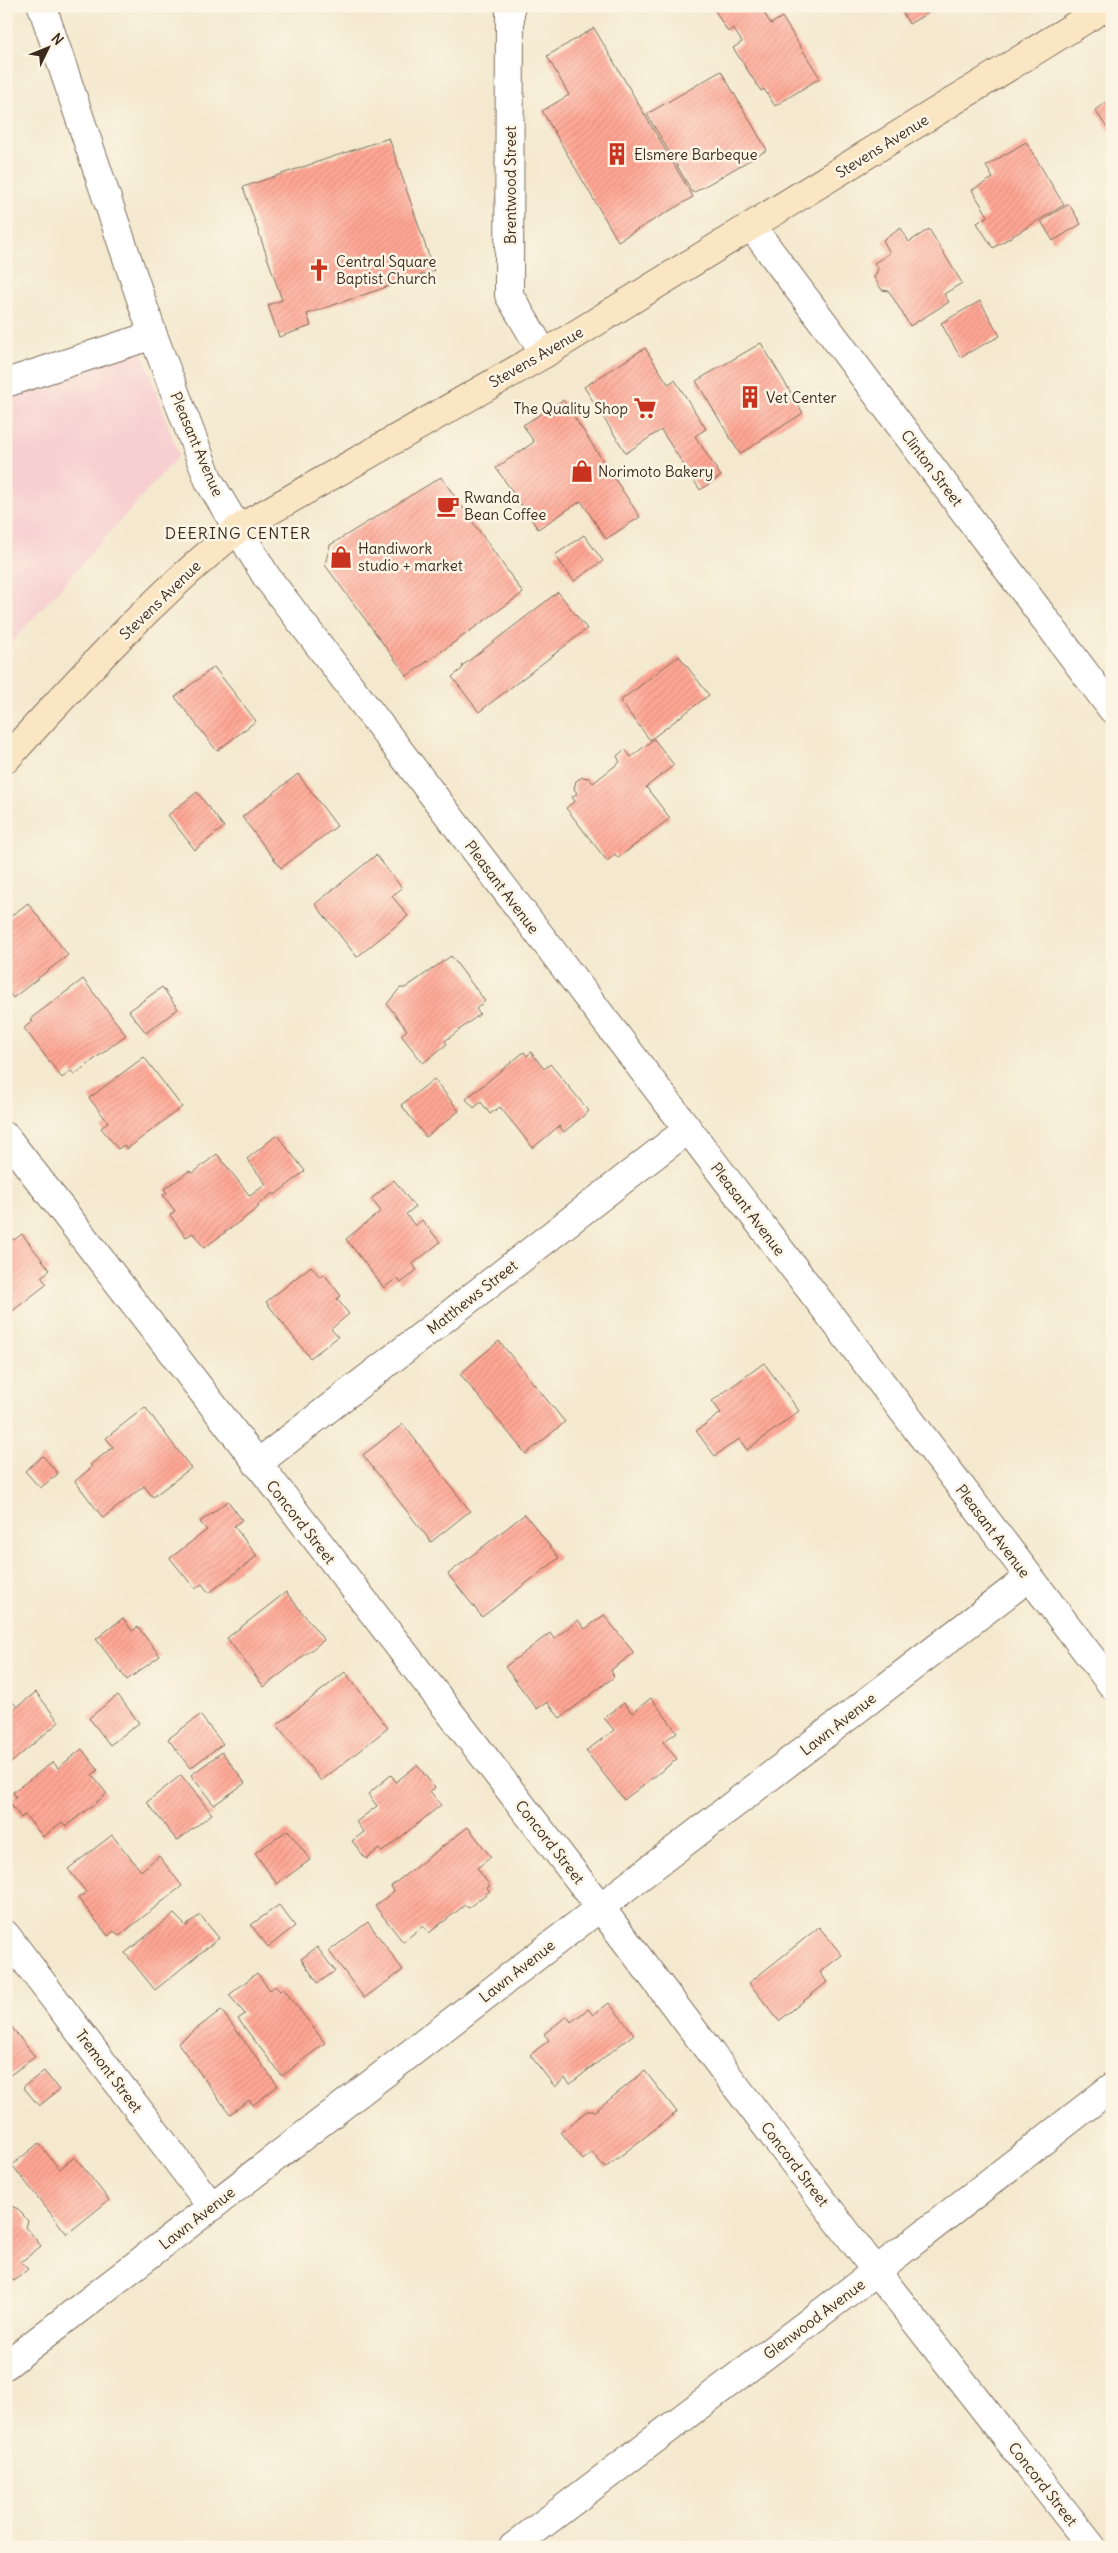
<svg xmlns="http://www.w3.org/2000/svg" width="1118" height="2553" font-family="Delius,sans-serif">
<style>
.built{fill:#f7cfd0}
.building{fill:url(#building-hatch)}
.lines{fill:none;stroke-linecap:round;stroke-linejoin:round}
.street-casing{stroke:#7c6d5c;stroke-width:30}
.secondary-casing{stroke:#7c6d5c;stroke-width:30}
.street{stroke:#fff;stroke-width:28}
.secondary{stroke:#fbe6c4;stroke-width:28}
.labels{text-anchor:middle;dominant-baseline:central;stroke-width:5;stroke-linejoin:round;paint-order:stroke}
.street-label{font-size:15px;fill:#3b2a1e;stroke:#fcf5e5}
.poi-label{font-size:15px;fill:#3b2a1e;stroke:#fcf5e5;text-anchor:start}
.neighbourhood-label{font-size:16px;letter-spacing:1px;fill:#3b2a1e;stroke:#fcf5e5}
</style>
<defs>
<pattern id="building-hatch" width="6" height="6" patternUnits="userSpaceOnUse" patternTransform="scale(1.25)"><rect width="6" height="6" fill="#ffa694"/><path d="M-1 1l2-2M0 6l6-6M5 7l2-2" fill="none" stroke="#db8f7f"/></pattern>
</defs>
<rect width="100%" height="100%" fill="#fcf5e5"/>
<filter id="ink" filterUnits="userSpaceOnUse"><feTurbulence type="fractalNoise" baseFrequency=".02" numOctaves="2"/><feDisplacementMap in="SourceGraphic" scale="10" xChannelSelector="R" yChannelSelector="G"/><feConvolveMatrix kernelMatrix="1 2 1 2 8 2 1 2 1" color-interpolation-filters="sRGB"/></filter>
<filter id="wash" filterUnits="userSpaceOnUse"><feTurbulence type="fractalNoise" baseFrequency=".0096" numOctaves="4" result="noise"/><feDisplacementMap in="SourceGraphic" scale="20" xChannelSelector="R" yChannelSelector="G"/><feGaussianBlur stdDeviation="1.12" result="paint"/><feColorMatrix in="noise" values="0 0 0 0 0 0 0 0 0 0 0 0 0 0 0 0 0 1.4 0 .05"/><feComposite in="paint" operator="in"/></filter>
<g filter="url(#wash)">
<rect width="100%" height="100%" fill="#f4e9cf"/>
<path class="built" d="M139,344l40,111 -173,194v-257z"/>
<g id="blocks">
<path class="building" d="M707,6h53l11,18 11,-7 38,61 -45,28 -11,-17 -3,2 -28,-43 9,-6 -9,-14 -5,4 -14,-23h-5z
M899,6h41l-31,18z
M594,28l99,169 -75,44 -76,-130 27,-16 -22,-39z
M721,71l46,79 -74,43 -46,-79z
M1112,98v37l-17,-25z
M389,138l45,133 -127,43 4,12 -32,11 -11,-32 14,-5 -39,-113z
M1026,142l38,63 -71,43 -16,-25 11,-7 -16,-26 21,-12 -7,-12z
M1069,204l12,20 -28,17 -12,-20z
M901,228l8,14 20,-13 33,54 -18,11 5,8 -39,24 -21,-35 -7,-1 -8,-12 4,-9 -4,-6 16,-10 -7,-13z
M980,301l20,35 -40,21 -19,-34z
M761,343l42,70 -63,41 -44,-73z
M645,348l23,36 7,-4 31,49 -11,7 26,40 -21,14 -39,-60 -35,23 -42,-66z
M563,400l77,117 -34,22 -25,-38 -43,28 -42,-61 38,-26 -11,-17z
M441,477l82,116 -116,83 -82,-111 5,-20z
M584,535l19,26 -29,20 -19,-26z
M558,592l29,37 -108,83 -27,-35 11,-9 -1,-2z
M679,656l30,39 -59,45 -30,-39z
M214,667l42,54 -39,30 -42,-54z
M654,739l20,26 -28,22 24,31 -52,40 -3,-4 -8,7 -41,-53 9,-7 -3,-4 5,-4 -3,-4 2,-8 6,-4 7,1 4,5 27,-21 -3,-6 8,-7 6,8z
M298,774l39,52 -56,42 -39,-51z
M197,792l27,35 -29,23 -27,-35z
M376,855l26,33 -10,8 16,20 -51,41 -42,-53z
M28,903l40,52 -55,43 -7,-10v-68z
M451,956l34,45 -9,8 4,5 -35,27 2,3 -24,19 -22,-28 6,-5 -20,-26 13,-16h5z
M83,979l43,56 -52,40 -3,-4 -9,7 -38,-50 9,-7 -3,-2z
M162,987l16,22 -32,24 -17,-22z
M524,1052l3,4 4,-4 13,17 6,-5 39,47 -25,21 -5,-6 -26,22 -33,-41 -10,7 -9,-12 -7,6 -8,-9z
M144,1057l38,50 -55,42 -3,-4 -6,4 -17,-21 7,-6 -19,-24z
M434,1079l25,32 -33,26 -25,-32z
M277,1135l28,36 -30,24 -2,-2 -16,12 2,2 -55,41 -11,-15 -7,4 -16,-22 5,-4 -12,-16 4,-2 -3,-4 25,-18 4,2 24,-19 33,42 16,-12 -19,-25z
M394,1180l21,27 -9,7 9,12 7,-6 18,22 -27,22 4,6 -16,13 -4,-5 -13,10 -38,-49 35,-28 -10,-12z
M22,1234l28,36 -9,7 6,7 -41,32v-75l5,-4 3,3z
M311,1266l9,11 4,-3 17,22 -4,3 12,15 -18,15 7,8 -28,21 -44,-56z
M499,1341l66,81 -39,32 -66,-80z
M764,1363l35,48 -52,39 -8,-11 -24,17 -19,-25 25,-18 -9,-12z
M145,1407l46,61 -38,29 -9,-11 -41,32 -28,-37 17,-14 -2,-2 23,-18 -7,-9z
M403,1424l67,87 -39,31 -68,-87z
M43,1456l15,18 -18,14 -15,-17z
M228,1501l14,19 -8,6 23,30 -48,37 -7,-9 -7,5 -25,-31 37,-28 -7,-8z
M525,1514l34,44 -77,59 -34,-43z
M286,1592l38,48 -60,47 -37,-49z
M604,1615l30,38 -23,17 3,7 -54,41 -13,-16 -10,7 -32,-42 45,-34 4,6 24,-19 7,9z
M123,1618l9,13 6,-4 22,29 -33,24 -31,-41z
M345,1672l43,56 -67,53 -44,-56z
M36,1692l23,30 -53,45v-73l11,13z
M118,1695l21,28 -29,22 -21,-27z
M651,1698l26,34 -14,10 14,17 -53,41 -38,-49 28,-21 -10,-12 20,-15 8,10z
M200,1715l23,29 -33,24 -22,-29z
M82,1749l16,21 -6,5 15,19 -41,32 -4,-4 -19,15 -18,-22 -4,3 -12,-16 7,-5 -3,-5 40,-30 5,6z
M222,1752l23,31 -31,22 -23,-30z
M417,1765l18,23 -5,3 11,14 -59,47 -3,-3 -13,10 -14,-18 12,-9 -8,-10 21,-16 -9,-12 23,-19 5,7z
M181,1775l31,39 -35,27 -30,-39z
M468,1827l23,30 -14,11 13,18 -3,2 3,3 -22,17 -3,-3 -36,28 -6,-7 -20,16 -28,-36 19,-15 -3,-5z
M288,1830l22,30 -33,24 -22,-31z
M112,1835l29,36 18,-15 23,30 -63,50 -5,-5 -6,5 -30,-38 8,-6 -18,-23z
M279,1905l16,21 -27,21 -17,-22z
M174,1914l12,12 14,-11 19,23 -64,52 -30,-37z
M368,1922l35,48 -39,28 -35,-47z
M819,1927l23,28 -22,17 7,10 -48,39 -30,-38z
M317,1947l18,24 -17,12 -17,-24z
M257,1973l13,17 5,-4 5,5 3,-3 42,55 -43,33 -44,-57 7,-5 -16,-19z
M609,2003l25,31 -64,50 -5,-6 -10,9 -25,-32 19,-15 -5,-6 23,-18 4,6 17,-13 5,6z
M221,2010l57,76 -25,19 -4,-5 -19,14 -52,-71z
M6,2020l29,37 -29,21z
M44,2071l15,19 -20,16 -16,-19z
M645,2071l32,41 -72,56 -13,-16 -9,8 -22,-28 26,-21h8z
M39,2143l20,26 16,-12 34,43 -42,34 -55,-69z
M11,2206l7,3 10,12 -2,6 15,19 -20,16 7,7 -14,12 -8,-10v-61z"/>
</g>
</g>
<g filter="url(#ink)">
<use href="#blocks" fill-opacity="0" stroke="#7c6d5c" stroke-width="1"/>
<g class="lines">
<defs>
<path id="street" d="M42,6l111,329 56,146 57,95 846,1109
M510,6l-1,289 35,59
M752,227l360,482
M6,383l147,-48
M6,1137l594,770 276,364 216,276
M257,1464l430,-334
M6,1935l206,272
M6,2365l1023,-788
M513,2547l363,-276 236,-184"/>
<path id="secondary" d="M6,759c73,-80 148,-162 232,-230l306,-175 563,-348"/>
</defs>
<use href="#street" class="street-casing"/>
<use href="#secondary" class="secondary-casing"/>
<use href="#street" class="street"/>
<use href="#secondary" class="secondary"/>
</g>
</g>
<defs>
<symbol id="building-bare" viewBox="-9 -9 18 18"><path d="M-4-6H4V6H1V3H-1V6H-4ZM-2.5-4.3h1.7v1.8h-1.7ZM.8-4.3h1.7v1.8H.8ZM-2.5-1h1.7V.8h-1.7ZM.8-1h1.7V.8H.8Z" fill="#c8321e" stroke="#fcf5e5" stroke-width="2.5" paint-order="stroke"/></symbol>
<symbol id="church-bare" viewBox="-9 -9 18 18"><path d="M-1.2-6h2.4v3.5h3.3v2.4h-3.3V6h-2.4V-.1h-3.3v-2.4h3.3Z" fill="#c8321e" stroke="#fcf5e5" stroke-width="2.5" paint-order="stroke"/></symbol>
<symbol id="supermarket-bare" viewBox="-9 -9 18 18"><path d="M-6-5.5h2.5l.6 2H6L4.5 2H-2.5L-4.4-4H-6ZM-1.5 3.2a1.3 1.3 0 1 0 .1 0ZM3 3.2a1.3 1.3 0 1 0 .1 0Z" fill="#c8321e" stroke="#fcf5e5" stroke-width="2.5" paint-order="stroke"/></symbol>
<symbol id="shop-bare" viewBox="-9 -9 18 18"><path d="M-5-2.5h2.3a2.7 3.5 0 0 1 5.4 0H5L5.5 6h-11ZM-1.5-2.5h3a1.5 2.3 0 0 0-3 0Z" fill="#c8321e" stroke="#fcf5e5" stroke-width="2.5" paint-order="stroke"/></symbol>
<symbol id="cafe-bare" viewBox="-9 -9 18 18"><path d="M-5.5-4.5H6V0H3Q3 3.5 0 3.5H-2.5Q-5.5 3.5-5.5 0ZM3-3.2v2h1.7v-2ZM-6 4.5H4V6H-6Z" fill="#c8321e" stroke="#fcf5e5" stroke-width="2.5" paint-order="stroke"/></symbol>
</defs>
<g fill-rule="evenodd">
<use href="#building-bare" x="601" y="138" width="32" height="32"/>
<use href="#church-bare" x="303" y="254" width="32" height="32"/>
<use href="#building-bare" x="734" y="381" width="32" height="32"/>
<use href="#supermarket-bare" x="629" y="392" width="32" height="32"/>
<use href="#shop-bare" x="566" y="455" width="32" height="32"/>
<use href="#cafe-bare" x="432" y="490" width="32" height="32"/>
<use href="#shop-bare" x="325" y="541" width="32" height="32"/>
</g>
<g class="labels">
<g class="street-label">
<text transform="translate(882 146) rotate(-32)">Stevens Avenue</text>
<text transform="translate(510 185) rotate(-90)">Brentwood Street</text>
<text transform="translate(536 357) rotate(-30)">Stevens Avenue</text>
<text transform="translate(197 444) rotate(67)">Pleasant Avenue</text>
<text transform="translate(932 468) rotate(53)">Clinton Street</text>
<text transform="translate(160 600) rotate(-44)">Stevens Avenue</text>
<text transform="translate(502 887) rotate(53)">Pleasant Avenue</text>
<text transform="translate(748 1209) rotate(53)">Pleasant Avenue</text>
<text transform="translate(472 1297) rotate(-38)">Matthews Street</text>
<text transform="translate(301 1522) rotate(52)">Concord Street</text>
<text transform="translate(993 1531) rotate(53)">Pleasant Avenue</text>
<text transform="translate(838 1724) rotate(-38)">Lawn Avenue</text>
<text transform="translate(550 1842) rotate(52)">Concord Street</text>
<text transform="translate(517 1971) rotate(-38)">Lawn Avenue</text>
<text transform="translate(109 2071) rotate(53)">Tremont Street</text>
<text transform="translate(795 2164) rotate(53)">Concord Street</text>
<text transform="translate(197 2218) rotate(-38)">Lawn Avenue</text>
<text transform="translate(814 2319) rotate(-37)">Glenwood Avenue</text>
<text transform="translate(1043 2484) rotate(52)">Concord Street</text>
</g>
<g class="poi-label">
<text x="634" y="154">Elsmere Barbeque</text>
<text x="336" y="261">Central Square<tspan x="336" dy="17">Baptist Church</tspan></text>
<text x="766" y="397">Vet Center</text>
<text x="628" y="408" text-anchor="end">The Quality Shop</text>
<text x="598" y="471">Norimoto Bakery</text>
<text x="464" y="497">Rwanda<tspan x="464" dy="17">Bean Coffee</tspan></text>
<text x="358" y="548">Handiwork<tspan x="358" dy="17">studio + market</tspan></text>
</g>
<g class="neighbourhood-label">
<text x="238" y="533">DEERING CENTER</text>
</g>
</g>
<rect width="1118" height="2553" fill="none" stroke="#fcf5e5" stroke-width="25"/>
<g transform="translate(48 48) rotate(47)" stroke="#fcf5e5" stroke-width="4" paint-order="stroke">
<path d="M0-4L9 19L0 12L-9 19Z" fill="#3b2a1e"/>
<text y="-8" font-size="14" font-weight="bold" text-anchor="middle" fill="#3b2a1e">N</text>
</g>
</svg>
